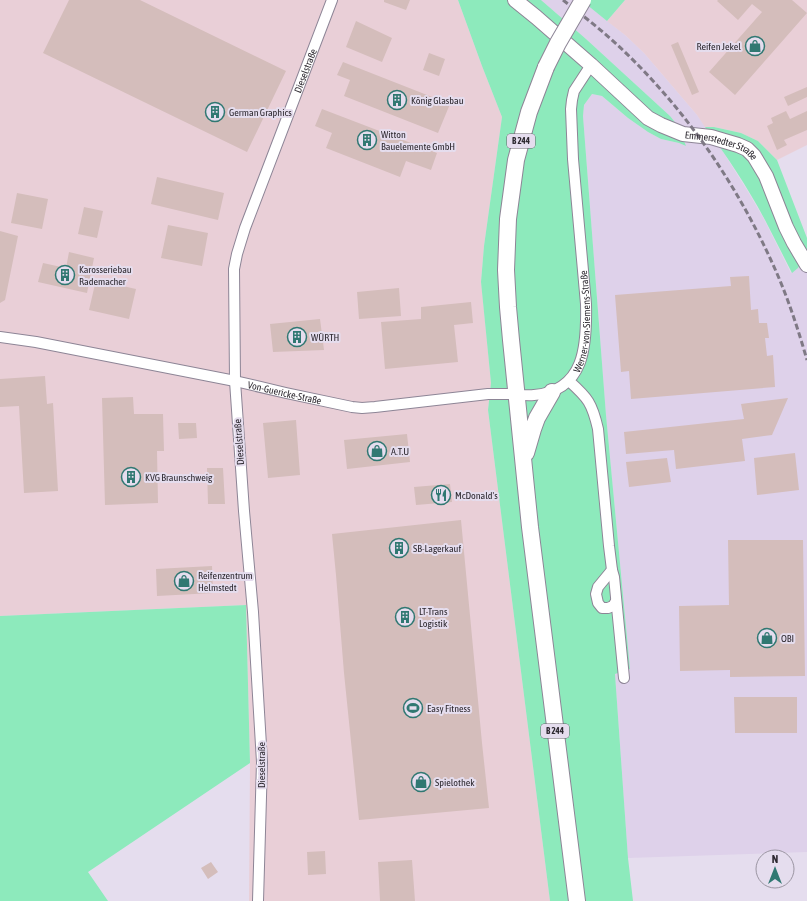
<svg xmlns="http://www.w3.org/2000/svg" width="807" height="901" font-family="'Asap Condensed',sans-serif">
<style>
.built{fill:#ded1ea}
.industrial{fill:#e9cfd7}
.green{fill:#8deabc}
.building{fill:#d4bdbb}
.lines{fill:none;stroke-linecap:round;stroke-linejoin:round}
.street-casing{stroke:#8d8596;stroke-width:12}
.secondary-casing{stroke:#8d8596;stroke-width:16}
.primary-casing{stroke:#8d8596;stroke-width:18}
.street{stroke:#fff;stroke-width:10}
.secondary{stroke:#fff;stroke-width:14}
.primary{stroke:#fff;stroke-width:16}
.rail{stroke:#7f7985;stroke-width:3;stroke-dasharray:6 3;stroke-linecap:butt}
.primary-bridge-casing{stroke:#8d8596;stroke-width:18;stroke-linecap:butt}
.primary-bridge{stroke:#fff;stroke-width:16}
.labels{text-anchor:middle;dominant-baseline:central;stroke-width:4;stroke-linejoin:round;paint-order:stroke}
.shield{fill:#e5ddee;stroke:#645f69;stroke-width:1}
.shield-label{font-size:9px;font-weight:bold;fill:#2d2930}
.poi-label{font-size:10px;fill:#2d2930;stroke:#e5ddee;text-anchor:start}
.street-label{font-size:10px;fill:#2d2930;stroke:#e5ddee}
</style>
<rect width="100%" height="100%" fill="#e5ddee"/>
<path class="built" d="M541,0h40l44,35 19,18 53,62 23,32 27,43 17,29 27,54 16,-20v599l-179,6 -13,-184 15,-5 -24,-254 -23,-299 1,-11 8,-11 10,2 26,22 20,14 13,7 18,4 7,3 -16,-30 -84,-77z"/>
<path class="industrial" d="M0,0h458l24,66 20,51 -18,129 -3,35 10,102 -3,27 62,491h-301l1,-138 -4,-158 -246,11z
M625,0h182v145l-30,15 -19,-19 -17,-8 -27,-6h-9l-8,-12 -53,-62 -19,-18 -18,-14z"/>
<path class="green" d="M458,0h83l45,39 84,77 8,10 8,20 -7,-3 -18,-4 -13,-7 -20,-14 -26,-22 -10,-2 -8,11 -1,11 23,299 24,254 -15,5 13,184 5,43h-83l-62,-491 3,-27 -10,-101 3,-36 18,-129 -20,-51z
M581,0h44l-18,21z
M705,127h9l27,6 17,8 19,19 30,78v15l-9,15 -6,5c-9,-18 -18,-35 -27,-53 -17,-32 -38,-64 -60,-93z
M246,605l4,158 -162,109 20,29h-108v-285z"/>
<path class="building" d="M69,0h71l146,71 -39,81 -204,-99z
M384,0h26l-4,10 -22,-8z
M718,0h74l15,13 -72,82 -26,-23 53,-60 -10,-8 -14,16 -21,-19z
M356,21l36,17 -10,24 -36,-15z
M678,42l21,50 -7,3 -21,-50z
M429,53l16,6 -6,17 -16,-6z
M343,62l107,42 -12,29 -94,-37 6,-16 -13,-5z
M807,87v10l-19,9 -4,-9z
M322,109l115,44 -6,17 -25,-9 -6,16 -74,-29 6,-15 -17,-7z
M786,111l4,8 17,-8v19l-23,10 3,5 -10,5 -10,-24 6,-3 -2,-5z
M157,177l67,16 -6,27 -67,-16z
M17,193l31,6 -6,30 -31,-6z
M84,207l19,4 -6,27 -19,-4z
M168,225l40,8 -6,33 -41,-8z
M0,231l18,5 -13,64 -5,3z
M69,252l25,6 -7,35 -49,-11 5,-19 23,5z
M749,276l2,34 7,-1 1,14h8l2,15h-4l2,18 6,-1 2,32 -144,12 -2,-28 -8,1 -6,-77 116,-9 -1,-9z
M96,280l40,9 -7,30 -40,-9z
M399,288l2,28 -42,3 -2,-27z
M471,302l2,21 -19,2 4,37 -73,7 -4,-47 40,-3v-12z
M320,319l4,31 -51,2 -3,-28z
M45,376l2,28 6,-1 5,88 -34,2 -5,-87 -19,1v-28z
M133,397l1,17h29l1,37h-7l1,52 -53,2 -3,-107z
M788,398l-16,37 -30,4 3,22 -69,8 -2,-19 -48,4 -2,-22 120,-13 -3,-15z
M296,420l4,55 -32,3 -5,-55z
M178,423h18l1,15 -18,1z
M407,434l3,28 -63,7 -3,-29z
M795,453l4,37 -42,5 -3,-37z
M667,458l4,24 -42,5 -3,-25z
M207,468h16l2,36h-17z
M450,484l2,18 -36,3 -2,-18z
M461,520l21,223 7,65 -130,12 -15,-147 -8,-98 -4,-41z
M728,540h75l2,136 -75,1v-7l-50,1 -1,-65 50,-1z
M212,566l1,27 -56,3 -1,-27z
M734,697h63v36h-62z
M325,851l1,23 -18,1 -1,-23z
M412,860l3,41h-35l-2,-39z
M211,862l7,10 -10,7 -7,-11z"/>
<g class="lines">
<defs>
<g id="street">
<path id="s1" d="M0,337l36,5 199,39 51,12 66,14 10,1 13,-1 113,-13c6,0 12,0 19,0 9,0 18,2 27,1 51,-4 53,-50 52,-91l-13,-145 -2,-50 1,-9 2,-9 17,-26"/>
<path d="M569,381c19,17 23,22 29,48l11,117 3,24 2,7 10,101"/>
<path d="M612,570l-14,17 -2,7 2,9 4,5h6l5,-2 3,-5"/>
<path id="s2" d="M258,901l4,-139 -9,-150 -9,-101 -9,-130 -1,-112 3,-15 8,-26 87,-228"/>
</g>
<g id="secondary">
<path id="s3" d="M515,0l21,17 55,48 57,53 13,7 22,9 28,3 27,8 9,4 7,7 12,20 20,51 8,16 13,22"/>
</g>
<path id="primary" d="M546,67l-17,45 -13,48 -8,59 -2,51 2,37 3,33 19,187 47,374
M526,453l7,-24 4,-11 15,-26"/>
</defs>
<use href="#street" class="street-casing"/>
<use href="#secondary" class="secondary-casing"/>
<use href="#primary" class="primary-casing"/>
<use href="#street" class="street"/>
<use href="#secondary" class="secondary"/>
<use href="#primary" class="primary"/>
<path class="rail" d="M563,0c23,18 46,36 67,57 61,60 110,133 145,212 13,29 23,60 32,91"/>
<defs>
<path id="primary-bridge" d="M546,67l12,-24 25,-43"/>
</defs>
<use href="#primary-bridge" class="primary-bridge-casing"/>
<use href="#primary-bridge" class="primary-bridge"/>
</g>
<defs>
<symbol id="shop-ring" viewBox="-11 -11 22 22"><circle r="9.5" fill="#e5ddee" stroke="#307872" stroke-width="1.5"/><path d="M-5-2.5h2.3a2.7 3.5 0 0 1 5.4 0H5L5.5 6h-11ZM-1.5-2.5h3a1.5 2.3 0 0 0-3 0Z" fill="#307872"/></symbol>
<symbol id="building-ring" viewBox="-11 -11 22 22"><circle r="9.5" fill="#e5ddee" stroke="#307872" stroke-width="1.5"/><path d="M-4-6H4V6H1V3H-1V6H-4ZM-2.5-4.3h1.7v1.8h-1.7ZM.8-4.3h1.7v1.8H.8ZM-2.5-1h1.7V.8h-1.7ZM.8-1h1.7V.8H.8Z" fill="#307872"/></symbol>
<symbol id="restaurant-ring" viewBox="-11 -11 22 22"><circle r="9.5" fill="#e5ddee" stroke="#307872" stroke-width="1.5"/><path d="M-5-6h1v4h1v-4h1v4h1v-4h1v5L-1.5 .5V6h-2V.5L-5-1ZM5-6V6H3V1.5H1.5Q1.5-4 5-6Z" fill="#307872"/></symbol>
<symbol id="stadium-ring" viewBox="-11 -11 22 22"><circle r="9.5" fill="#e5ddee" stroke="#307872" stroke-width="1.5"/><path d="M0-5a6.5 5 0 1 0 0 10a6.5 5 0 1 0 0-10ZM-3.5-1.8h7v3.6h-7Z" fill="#307872"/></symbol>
</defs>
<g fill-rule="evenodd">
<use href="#shop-ring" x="744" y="35" width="22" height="22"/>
<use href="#building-ring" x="386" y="89" width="22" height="22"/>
<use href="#building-ring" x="204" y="101" width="22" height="22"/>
<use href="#building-ring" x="356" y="129" width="22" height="22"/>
<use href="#building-ring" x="54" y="264" width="22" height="22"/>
<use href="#building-ring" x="286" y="326" width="22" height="22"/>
<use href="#shop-ring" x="366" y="440" width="22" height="22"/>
<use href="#building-ring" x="120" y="466" width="22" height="22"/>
<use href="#restaurant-ring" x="430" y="484" width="22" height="22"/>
<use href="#building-ring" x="388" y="537" width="22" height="22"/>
<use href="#shop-ring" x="173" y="570" width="22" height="22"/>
<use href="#building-ring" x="394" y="606" width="22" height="22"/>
<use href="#shop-ring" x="756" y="627" width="22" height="22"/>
<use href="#stadium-ring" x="402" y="697" width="22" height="22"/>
<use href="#shop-ring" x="410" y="771" width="22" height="22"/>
</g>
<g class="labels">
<g class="shield">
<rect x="507" y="134" width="28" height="14" rx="3"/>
<rect x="541" y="724" width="28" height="14" rx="3"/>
</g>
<g class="shield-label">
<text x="521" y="141">B 244</text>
<text x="555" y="731">B 244</text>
</g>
<g class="poi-label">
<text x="741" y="46" text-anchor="end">Reifen Jekel</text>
<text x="411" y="100">König Glasbau</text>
<text x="229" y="112">German Graphics</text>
<text x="381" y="134">Witton<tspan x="381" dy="12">Bauelemente GmbH</tspan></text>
<text x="79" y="269">Karosseriebau<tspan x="79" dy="12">Rademacher</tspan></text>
<text x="311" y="337">WÜRTH</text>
<text x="391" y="451">A.T.U</text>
<text x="145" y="477">KVG Braunschweig</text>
<text x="455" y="495">McDonald's</text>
<text x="413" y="548">SB-Lagerkauf</text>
<text x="198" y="575">Reifenzentrum<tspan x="198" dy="12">Helmstedt</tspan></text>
<text x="419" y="611">LT-Trans<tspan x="419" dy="12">Logistik</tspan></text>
<text x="781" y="638">OBI</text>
<text x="427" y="708">Easy Fitness</text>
<text x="435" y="782">Spielothek</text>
</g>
<g class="street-label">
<text stroke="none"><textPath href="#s2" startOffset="844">Dieselstraße</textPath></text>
<text stroke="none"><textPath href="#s3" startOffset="257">Emmerstedter Straße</textPath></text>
<text stroke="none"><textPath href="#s1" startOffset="643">Werner-von-Siemens-Straße</textPath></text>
<text stroke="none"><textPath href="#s1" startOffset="290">Von-Guericke-Straße</textPath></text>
<text transform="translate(239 442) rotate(-94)">Dieselstraße</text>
<text transform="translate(261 765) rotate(-90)">Dieselstraße</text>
</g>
</g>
<g transform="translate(775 869)"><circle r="19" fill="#e5ddee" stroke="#9b95a2"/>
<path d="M0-3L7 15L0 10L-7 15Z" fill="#307872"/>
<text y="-6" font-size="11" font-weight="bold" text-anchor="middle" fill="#2d2930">N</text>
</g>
</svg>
